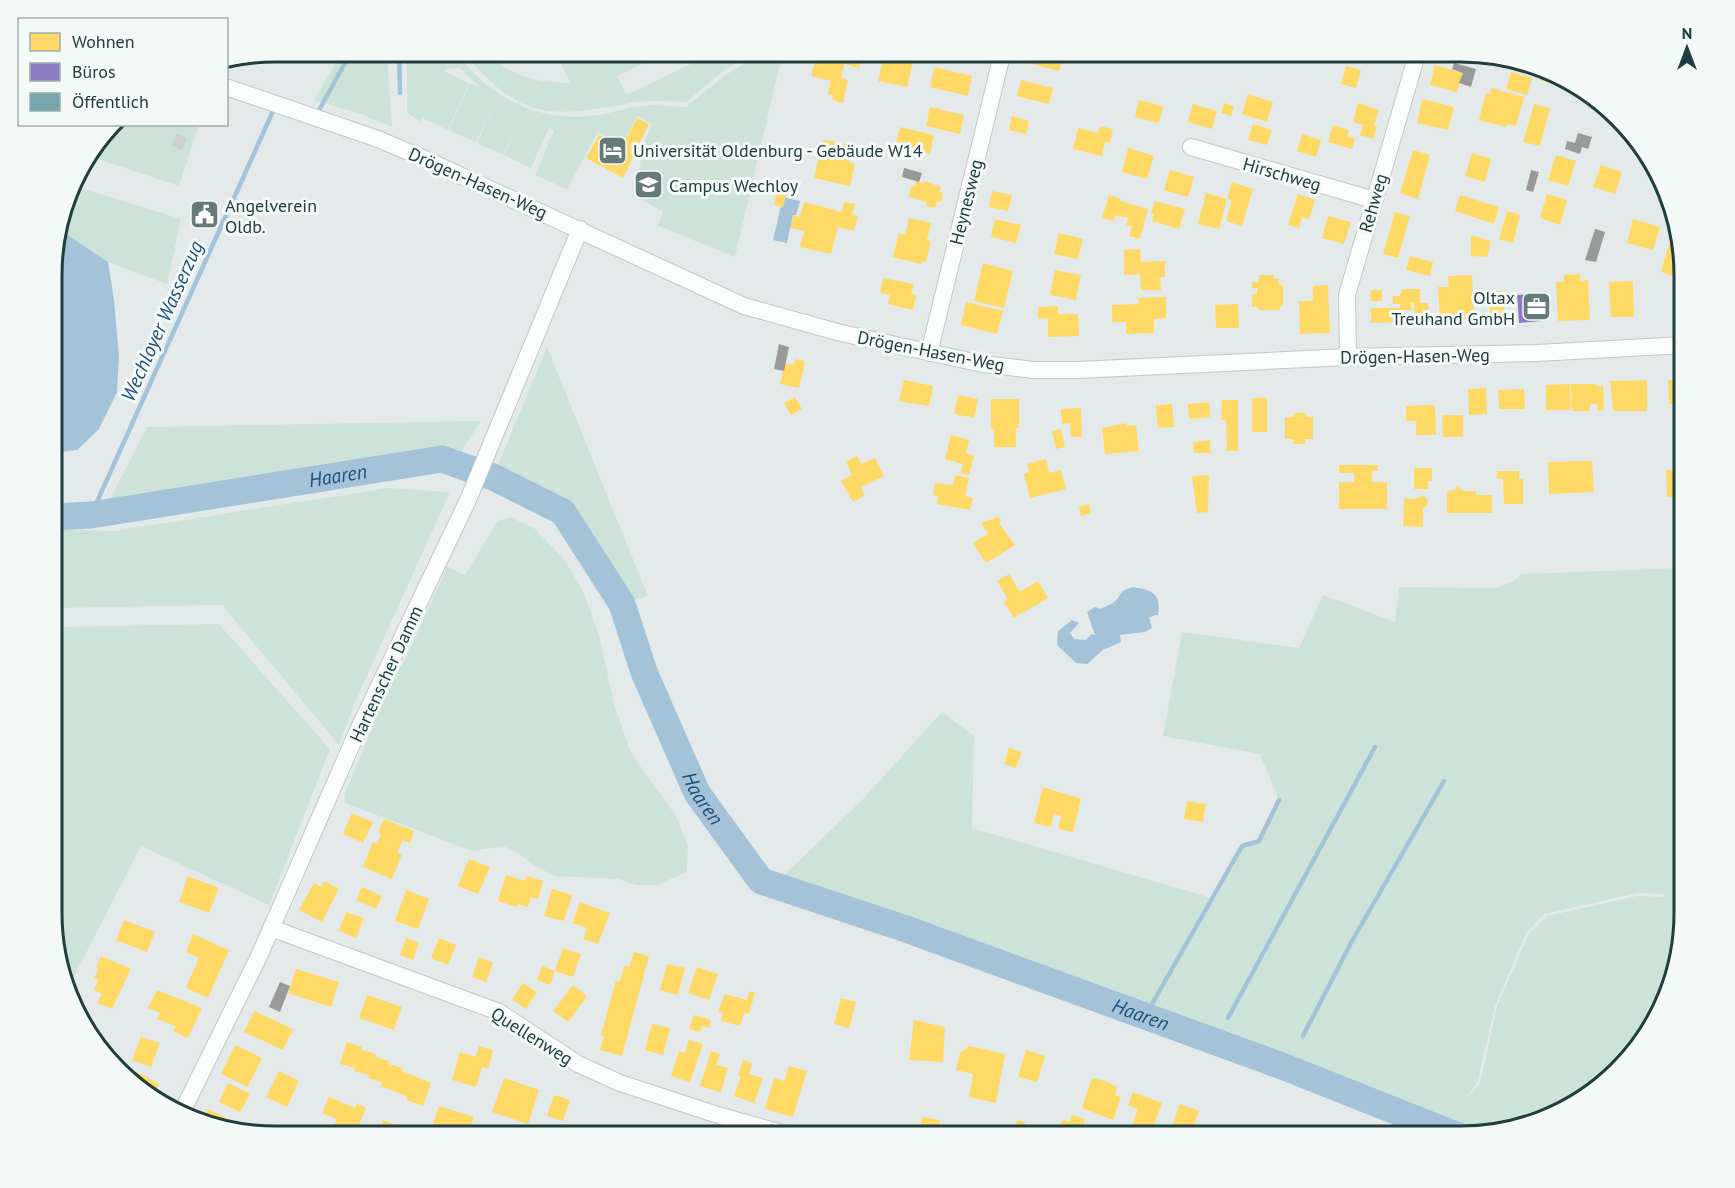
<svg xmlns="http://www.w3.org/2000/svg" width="1735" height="1188" font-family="'PT Sans',sans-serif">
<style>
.green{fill:#cde3da;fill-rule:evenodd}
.water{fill:#a5c3d8}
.homes{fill:#ffd966}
.offices{fill:#8e7cc3}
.public{fill:#76a5af}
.industry{fill:#999}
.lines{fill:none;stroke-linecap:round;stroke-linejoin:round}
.stream{stroke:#a5c3d8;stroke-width:4.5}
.river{stroke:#a5c3d8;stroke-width:27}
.building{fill:#cbd1d0}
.minor-casing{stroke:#c1c7c6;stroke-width:18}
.minor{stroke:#fbfcfc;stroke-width:16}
.labels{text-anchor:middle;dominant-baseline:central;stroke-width:6;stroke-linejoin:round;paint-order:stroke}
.poi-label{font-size:18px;fill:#223d3d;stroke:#f2f9f7;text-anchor:start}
.street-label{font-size:18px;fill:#223d3d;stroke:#f2f9f7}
.water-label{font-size:20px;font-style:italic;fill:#1c4f79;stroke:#f2f9f7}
.rim{fill:none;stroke:#223d3d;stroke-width:3}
</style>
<rect width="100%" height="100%" fill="#e4eae9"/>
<path class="green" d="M332,51h55l5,76 -31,-13 -47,-14 24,-41z
M407,51h49c30,45 81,71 134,65 17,-1 33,-8 50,-10 15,-2 31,0 46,1l38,-31 41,-25h18l-48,206 -77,-31 5,-14 -26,-15 5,-50 10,-23 -15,-8 -15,29 -24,-13 -31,57 -32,-14 19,-45 -5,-2 -18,40 -27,-13 19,-41 -20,41 -26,-12 19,-44 -20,43 -27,-12 21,-47 11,5 -21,-20 -14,1 -2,2 25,12 -21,47 -26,-12 -2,4 -13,-10z
M461,51h29c18,28 50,31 80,32l-15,-32h114l-52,25 9,19 92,-44h40l-32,18 -40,33c-16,0 -32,-2 -47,0 -50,6 -93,24 -138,-12 -15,-11 -27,-26 -40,-39z
M113,125h86l-20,61 -90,-30z
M71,185l110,34 -14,65 -59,-22 -42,-28 -9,-1z
M547,347l101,249 -26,8 -59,-92 -70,-35z
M481,421l-22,34 -35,-4 -317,54 40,-78z
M388,488l62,4 -95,210 -16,43 -117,-140 -169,3v-79l61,2z
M510,517l24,11 29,30 19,31 17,46 15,69 17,49 45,63 12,29 -1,27 -30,13h-21l-18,-6 -63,-3 -20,-10 -20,-15 -12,-5 -31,5 -127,-48 -1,-7 52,-126 8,-8 43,-95 18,8 33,-54z
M1684,568v360l-12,58 -34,63 -78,65 -77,18 -35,-12 -9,9 -157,-63 -508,-181 90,-87 78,-86 32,24 -2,92 243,71 27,-53 17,-6 20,-40 -19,-46 -97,-18 19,-104 117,16 24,-53 72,27 4,-35 97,1 16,-6 10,-8zM1638,893l26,1 1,3 -28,-1 -90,20 -18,18 -32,72 -17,78 -15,16 12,-17 18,-77 31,-73 18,-19z
M219,624l111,125 -61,156 -128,-59 -73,142 -15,-46v-315z"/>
<path class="water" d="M783,197l17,4 -4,14h-3l-6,28 -14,-3z
M57,233l9,1 42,28 6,38 5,57 -2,35 -18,37 -22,21 -24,3v-207z
M1134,587c19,4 27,6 24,28h-3l-6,3 3,10 -7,4 -25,3 1,7 -18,8 -16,14 -11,-1 -19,-18 1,-14 14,-11 7,3 -9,10 4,6 12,1 5,-6 4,1 -8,-23 8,-5 5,2c4,-2 10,-4 14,-7 9,-7 4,-12 20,-15z"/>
<path class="homes" d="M822,51l41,1 -4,16 -15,-4 -3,14 7,2 -5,23 -11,-3 1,-5 -5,-1 3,-13 -20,-5 5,-19 4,1z
M931,51h34l-3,11 -32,-7z
M1027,51h27l10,3 -5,17 -35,-9z
M884,56l29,7 -6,24 -29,-6z
M1435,65l28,8 -6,19 -27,-7z
M1346,66l15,4 -5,18 -15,-4z
M934,67l38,9 -4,20 -38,-9z
M1542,68l15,8 -2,8 -16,-4z
M1511,72l21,6 -5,17 -21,-6z
M1021,80l32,8 -4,16 -32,-8z
M1491,88l33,9 -8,29 -9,-2 -1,3 -27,-7 7,-27 4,1z
M1248,94l25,8 -6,20 -25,-8z
M1422,99l32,8 -6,23 -31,-7z
M1139,100l24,6 -4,17 -24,-6z
M1224,103l10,3 -3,10 -10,-3z
M1358,103l21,7 -5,16h3l-3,13 -14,-4 3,-10 -10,-3z
M1193,104l24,7 -5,18 -24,-7z
M1534,104l16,4 -10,38 -17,-4z
M930,107l34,8 -4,19 -34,-8z
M1012,116l17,5 -3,13 -17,-4z
M637,118l12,6 -26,54 -37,-20 13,-23 23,12z
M1253,124l19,6 -5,15 -19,-5z
M1333,125l16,5 -2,6 8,2 -3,11 -24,-7z
M1100,126l13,3 -3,14 -5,-1 -3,14 -29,-7 5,-21 20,5z
M900,127l34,8 -4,19 -35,-8z
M1302,134l19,6 -5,17 -19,-6z
M823,139l30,7 -4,16 6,2 -5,22 -36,-8z
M1128,148l26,8 -7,23 -25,-7z
M1413,150l17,5 -12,44 -18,-6z
M1472,153l19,6 -6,23 -20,-6z
M1556,155l20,6 -8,25 -20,-6z
M1601,165l21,7 -7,22 -22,-7z
M1170,170l24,7 -6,20 -24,-7z
M916,181l8,2v-2l17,6 -2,5 4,1 -2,9 -4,-1 -2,7 -9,-2 1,-4 -18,-5 2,-11 4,1z
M1232,182l21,7 -11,37 -16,-5 6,-21 -5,-1z
M778,187l10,2 -5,18 -9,-2z
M992,191l20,4 -4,16 -19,-4z
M1206,193l21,6 -8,30 -21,-5z
M1298,194l17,6 -6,19 -7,-2 -3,11 -11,-3z
M1547,194l20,6 -7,25 -20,-7z
M1109,195l12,4 -1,2 28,8 -8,30 -11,-3 3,-10 -6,-1 2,-7 -12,-3 -2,6 -12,-3z
M1460,195l39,12 -5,17 -39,-13z
M1155,201l30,8 -6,20 -27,-8 2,-7 -3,-1z
M804,202l38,10 2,-10 11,2 -3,11 6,1 -4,15 -16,-4 -7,27 -31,-7 4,-16 -14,-3 4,-13 6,2z
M1507,211l13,4 -7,28 -14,-4z
M1395,212l15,4 -12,42 -15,-4z
M1328,216l23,6 -7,22 -22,-6z
M909,218l22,5 -4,17 4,1 -5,21 -4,-1 -1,3 -28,-7 6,-24 6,2z
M995,219l26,6 -5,18 -25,-6z
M1633,219l27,8 -7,23 -26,-7z
M1059,233l24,6 -5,20 -24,-5z
M1471,235l20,6 -4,16 -16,-1z
M1671,238l6,1 7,21v8l-9,-3 -2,11 -12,-4z
M1140,249l1,13 24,-1v16h-5l1,13h-20l-1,-16 -16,1v-25z
M1410,256l23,6 -3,14 -24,-6z
M983,263l30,8 -9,37 -30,-7z
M1055,270l26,5 -5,25 -26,-5z
M1580,274v7l8,-1 2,40 -32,1 -2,-39h8v-7z
M1259,275h15v4h5v6h4v21h-3v4h-21v-3h-7v-13h5v-6h-5v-6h7z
M1472,275l2,44 -34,1 -2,-33h11l-1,-11z
M883,278l31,6 -3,10 5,1 -3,15 -25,-6 2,-9 -10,-2z
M1633,281l1,36h-23l-2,-35z
M1328,285l2,48 -30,1 -1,-33h14v-15z
M1402,289h18v14h8l1,24h-14l-1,-24h-3l1,7h-11v12l-30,1v-15h29v-4h-7v-8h7z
M1370,290h12v11h-11z
M1503,291l2,28h-15l-1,-27z
M1166,297v21l-12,1v14l-28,1v-12h-14v-17l27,-1 -1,-6z
M966,302l37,9 -6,23 -36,-9z
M1238,304l1,24h-23l-1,-23z
M1058,306v8h20l1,22 -31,1v-19l-10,1v-12z
M795,359l10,2 -6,27 -19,-4 5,-21 9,2z
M904,380l29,6 -4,20 -30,-5z
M1647,380v31h-34l-3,-30z
M1668,380h16v23l-15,1z
M1570,384l1,26h-25v-25z
M1571,384h25v2h7l1,24 -7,1v-7h-7v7h-18z
M1486,388l1,26 -18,1 -1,-26z
M1524,389l1,20h-26l-1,-19z
M958,395l20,4 -4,19 -20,-4z
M795,397l7,12 -11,6 -7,-12z
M1252,398h15v34h-15z
M991,399h28v29h-3v19h-22v-18h-3z
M1222,400h16v51h-11l-1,-31h-5z
M1209,402l1,15 -21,2 -1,-15z
M1172,404l2,23 -16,1 -2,-23z
M1435,405l1,30h-20v-14h-10v-15z
M1081,408l1,29h-11l-1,-14 -8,1 -1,-15z
M1294,413h12v4h7v22h-8v5h-12v-5h-8v-22h9z
M1442,415h21v22h-20z
M1127,423v3l9,-1 3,26 -34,3 -3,-26z
M1061,429l4,18 -9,2 -4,-18z
M951,435l18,5 -3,13 8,3 -5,19 -8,-2 2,-9 -18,-5z
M1210,440l1,13h-17l-1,-11z
M857,456l4,8 14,-6 9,18 -23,11 4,8 -12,7 -12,-21 11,-6 -6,-13z
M1046,459l3,14 12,-3 5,19 -36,9 -6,-24 5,-2 -2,-8z
M1592,461l2,31 -45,2 -1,-32z
M1339,465h39v6h-6v11h15v27h-48v-27h15v-9h-15z
M1414,468h18v13h-4v8h-14z
M1666,470h18v26l-17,1z
M1497,471h22v8h4v25h-19l-1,-25 -7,-1z
M955,475l14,3 -4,18 8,2 -3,12 -33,-6 1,-8 -5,-1 2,-12 18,2z
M1209,475l-1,37 -11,1 -5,-37z
M1458,486l4,5h14v4h16v18h-45v-22l8,-1z
M1423,495l5,6 -1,5 -4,2v19l-20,-1 1,-28 11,1z
M1089,504l2,9 -10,3 -2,-9z
M998,517l3,3 -2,3 16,22 -29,18 -13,-20 15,-9 -7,-11z
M1009,574l11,18 18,-11 10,17 -34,20 -10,-16 4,-3 -11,-18z
M1009,748l13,4 -6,16 -12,-4z
M1043,787l38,12 -8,33 -15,-3 3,-13 -7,-2 -3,13 -17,-4z
M1187,801l19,3 -3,18 -19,-3z
M352,813l21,9 -10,21 -20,-9z
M384,819l30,12 -4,12 -7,-3 -6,13 5,2 -10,24 -29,-12 10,-25 4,2 4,-10 -3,-2z
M469,859l21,8 -12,27 -20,-8z
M506,875l19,6 2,-5 16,5 -5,18 -7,-2 -3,10 -10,-3 -1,3 -19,-6z
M188,876l31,12 -10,25 -30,-11z
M324,881l15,8 -17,33 -23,-12 15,-27 7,4z
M362,887l20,9 -6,13 -20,-9z
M552,889l20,6 -8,26 -20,-5z
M406,890l23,9 -11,30 -23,-8z
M580,902l30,11 -12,31 -15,-5 4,-11 -15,-5z
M346,912l18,6 -8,20 -17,-7z
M124,920l31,12 -8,20 -31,-12z
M193,934l36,16 -21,48 -22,-10 13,-30 -13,-6z
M406,938l13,5 -6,17 -13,-5z
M439,938l17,7 -8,20 -17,-7z
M563,948l18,6 -8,23 -18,-6z
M634,952l15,4 -27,100 -22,-6 4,-14 -3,-1 15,-55 4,2 4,-16 5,1z
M101,956l30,13 -19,40 -15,-6 5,-9 -8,-4 5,-11 -5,-1 5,-9 -3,-2z
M479,957l14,6 -7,19 -14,-5z
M667,964l18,4 -7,27 -18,-5z
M542,966l13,5 -5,14 -13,-5z
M697,967l21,7 -9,26 -21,-7z
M296,969l43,13 -8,25 -43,-14z
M523,983l14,9 -11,17 -14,-10z
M573,985l14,11 -19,26 -15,-11z
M157,990l45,18 -14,30 -15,-7 3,-5 -19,-7 3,-6 -12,-5z
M749,991l6,2 -6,21 -5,-1 -4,13 -19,-5 2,-8 -5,-1 7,-18 22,6z
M367,995l35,12 -8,23 -35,-12z
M841,998l15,4 -7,26 -15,-4z
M254,1011l39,18 -10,21 -39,-18z
M694,1015l17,5 -2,8 -7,-2 -2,6 -11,-3z
M914,1020l31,7 -2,35 -34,-2z
M652,1024l18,4 -7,27 -18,-5z
M141,1037l19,6 -9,24 -19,-7z
M689,1040l14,4 -13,38 -19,-6 8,-25 6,2z
M347,1042l15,5v3l14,4 -1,3 14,4 -1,3 15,4 -1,3 29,12 -8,23 -17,-6 2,-3 -27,-11 1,-4 -14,-4 1,-3 -15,-4 1,-3 -15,-4z
M235,1045l27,13 -14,29 -27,-13z
M479,1046l14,4 -5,19 -6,-2 -6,20 -24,-7 8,-28 16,5z
M969,1046l36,8 -9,49 -27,-6 4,-23 -17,-4 4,-17z
M1026,1050l19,6 -8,26 -19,-5z
M711,1051l9,3 -4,11 12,3 -7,24 -21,-6z
M743,1060l9,3 -3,11 14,4 -9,25 -20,-7 7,-20 -3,-1z
M789,1066l18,5 -14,46 -28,-8 9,-31 10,3z
M279,1071l20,10 -12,26 -21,-10z
M137,1072l22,12 -7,14 -13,-7 -8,-8z
M504,1078l35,12 -11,34 -36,-12z
M1092,1078l14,3 11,6 -2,8 6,2 -8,23 -31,-12z
M228,1083l22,11 -10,18 -21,-10z
M1133,1092l29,11 -12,33 -19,-7 7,-20 -10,-4z
M554,1095l16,5 -7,21 -16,-5z
M329,1097l26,11 2,-5 9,5 -12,29h-14l-9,-4 6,-14 -15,-6z
M1180,1104l19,7 -9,26h-22z
M439,1106l35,11 -7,20 -35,-11z
M208,1109l26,13 -5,8 -29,-6z
M1072,1115l13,4 -3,8 -3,-1 -4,11h-19l6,-17 8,2z
M922,1117l18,3 -3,17h-19z
M383,1120l32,13 -1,4h-37z
M1017,1120l8,2 -4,15h-25l3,-10 16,4z
M964,1128l16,4 -2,5h-17z"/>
<path class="offices" d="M1540,294l1,27 -22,2 -2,-28z"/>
<path class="public" d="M198,207l16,6 -4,9 -15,-6z"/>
<path class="industry" d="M1454,63l22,6 -5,18 -12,-4 4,-10 -11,-4z
M1578,133l14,4 -4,12 -6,-2 -2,7 -15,-5 2,-8 8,2z
M904,168l18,5 -3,9 -17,-5z
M1531,170l8,2 -6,20 -7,-2z
M1595,229l10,3 -9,30 -11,-2z
M779,344l10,3 -5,24 -10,-2z
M280,982l10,4 -10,26 -11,-5z"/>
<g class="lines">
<path class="stream" d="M399,51l1,42
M318,112l27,-49 -8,-12
M91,515l183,-406 2,1
M1152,1004l90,-158 17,-5 20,-41
M1228,1018l147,-271
M1303,1036l49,-95 92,-160"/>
<path class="river" id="s1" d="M53,517l38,-2 351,-56 51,18 70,35 59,92 22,68 53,121 64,88 145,48 376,137 179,71"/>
</g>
<path class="building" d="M177,134l10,4 -5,12 -10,-4z"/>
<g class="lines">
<defs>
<path id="minor" d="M226,87l152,52 40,17 326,150 97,27 142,31 51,6h44l270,-13 189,-4 147,-8
M1191,147l183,53
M929,353l74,-302
M1348,357l-1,-62 71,-244
M271,928l228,84 79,52 42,19 101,33 75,21
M181,1114l79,-160 99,-226 109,-228 112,-271"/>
</defs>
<use href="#minor" class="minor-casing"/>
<use href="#minor" class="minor"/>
</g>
<defs>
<symbol id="hotel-square" viewBox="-11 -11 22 22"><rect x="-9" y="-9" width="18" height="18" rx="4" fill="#667a79" stroke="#f2f9f7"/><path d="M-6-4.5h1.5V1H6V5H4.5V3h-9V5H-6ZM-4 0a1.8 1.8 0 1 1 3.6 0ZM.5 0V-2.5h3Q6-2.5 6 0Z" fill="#fff"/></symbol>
<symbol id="university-square" viewBox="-11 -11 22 22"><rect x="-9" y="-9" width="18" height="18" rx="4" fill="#667a79" stroke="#f2f9f7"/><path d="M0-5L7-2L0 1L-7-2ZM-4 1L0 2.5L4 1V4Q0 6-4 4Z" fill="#fff"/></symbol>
<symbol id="civic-square" viewBox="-11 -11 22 22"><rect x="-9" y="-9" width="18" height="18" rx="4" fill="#667a79" stroke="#f2f9f7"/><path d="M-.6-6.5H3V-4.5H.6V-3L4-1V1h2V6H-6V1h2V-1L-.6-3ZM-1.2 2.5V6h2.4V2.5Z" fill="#fff"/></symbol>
<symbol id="office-square" viewBox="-11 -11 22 22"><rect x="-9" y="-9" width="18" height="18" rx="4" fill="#667a79" stroke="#f2f9f7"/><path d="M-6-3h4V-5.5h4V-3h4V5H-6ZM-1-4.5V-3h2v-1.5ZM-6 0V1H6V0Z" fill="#fff"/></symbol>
</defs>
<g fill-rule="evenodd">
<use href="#hotel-square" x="596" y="134" width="33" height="33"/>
<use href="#university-square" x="632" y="168" width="33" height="33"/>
<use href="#civic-square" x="188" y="198" width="33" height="33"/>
<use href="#office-square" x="1520" y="290" width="33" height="33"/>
</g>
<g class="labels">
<g class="poi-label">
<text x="633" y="150">Universität Oldenburg - Gebäude W14</text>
<text x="669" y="185">Campus Wechloy</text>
<text x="225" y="205">Angelverein<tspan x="225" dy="21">Oldb.</tspan></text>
<text x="1515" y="297" text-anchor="end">Oltax<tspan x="1515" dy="21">Treuhand GmbH</tspan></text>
</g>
<g class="street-label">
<text transform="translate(1282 174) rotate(16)">Hirschweg</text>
<text transform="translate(478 183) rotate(24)">Drögen-Hasen-Weg</text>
<text transform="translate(966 202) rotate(-76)">Heynesweg</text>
<text transform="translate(1373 203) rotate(-74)">Rehweg</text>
<text transform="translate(931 351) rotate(11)">Drögen-Hasen-Weg</text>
<text transform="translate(1415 356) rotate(-1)">Drögen-Hasen-Weg</text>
<text transform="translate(386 674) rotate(-65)">Hartenscher Damm</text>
<text transform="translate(532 1036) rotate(32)">Quellenweg</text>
</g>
<g class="water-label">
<text transform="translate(162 321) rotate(-66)">Wechloyer Wasserzug</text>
<text stroke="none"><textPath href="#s1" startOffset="288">Haaren</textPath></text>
<text stroke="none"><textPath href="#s1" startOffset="846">Haaren</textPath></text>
<text stroke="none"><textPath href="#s1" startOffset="1350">Haaren</textPath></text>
</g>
</g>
<path d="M0 0H1735V1188H0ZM275 62H1461A213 213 0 0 1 1674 275V913A213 213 0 0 1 1461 1126H275A213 213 0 0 1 62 913V275A213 213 0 0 1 275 62Z" fill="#f2f9f7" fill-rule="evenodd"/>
<path class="rim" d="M275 62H1461A213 213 0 0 1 1674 275V913A213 213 0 0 1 1461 1126H275A213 213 0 0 1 62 913V275A213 213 0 0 1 275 62Z"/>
<rect x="18" y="18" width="210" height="108" fill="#f2f9f7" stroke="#9faead" stroke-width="1.5"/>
<rect x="30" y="33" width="30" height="18" fill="#ffd966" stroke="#9faead" stroke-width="1.5"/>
<text x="72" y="48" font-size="18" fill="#223d3d">Wohnen</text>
<rect x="30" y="63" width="30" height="18" fill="#8e7cc3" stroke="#9faead" stroke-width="1.5"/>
<text x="72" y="78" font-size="18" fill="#223d3d">Büros</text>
<rect x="30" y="93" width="30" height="18" fill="#76a5af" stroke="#9faead" stroke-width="1.5"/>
<text x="72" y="108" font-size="18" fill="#223d3d">Öffentlich</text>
<g transform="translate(1687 48)" stroke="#f2f9f7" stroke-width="4.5" paint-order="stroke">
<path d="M0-4.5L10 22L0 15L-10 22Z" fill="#223d3d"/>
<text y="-9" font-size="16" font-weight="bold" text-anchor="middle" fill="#223d3d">N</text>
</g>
</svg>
